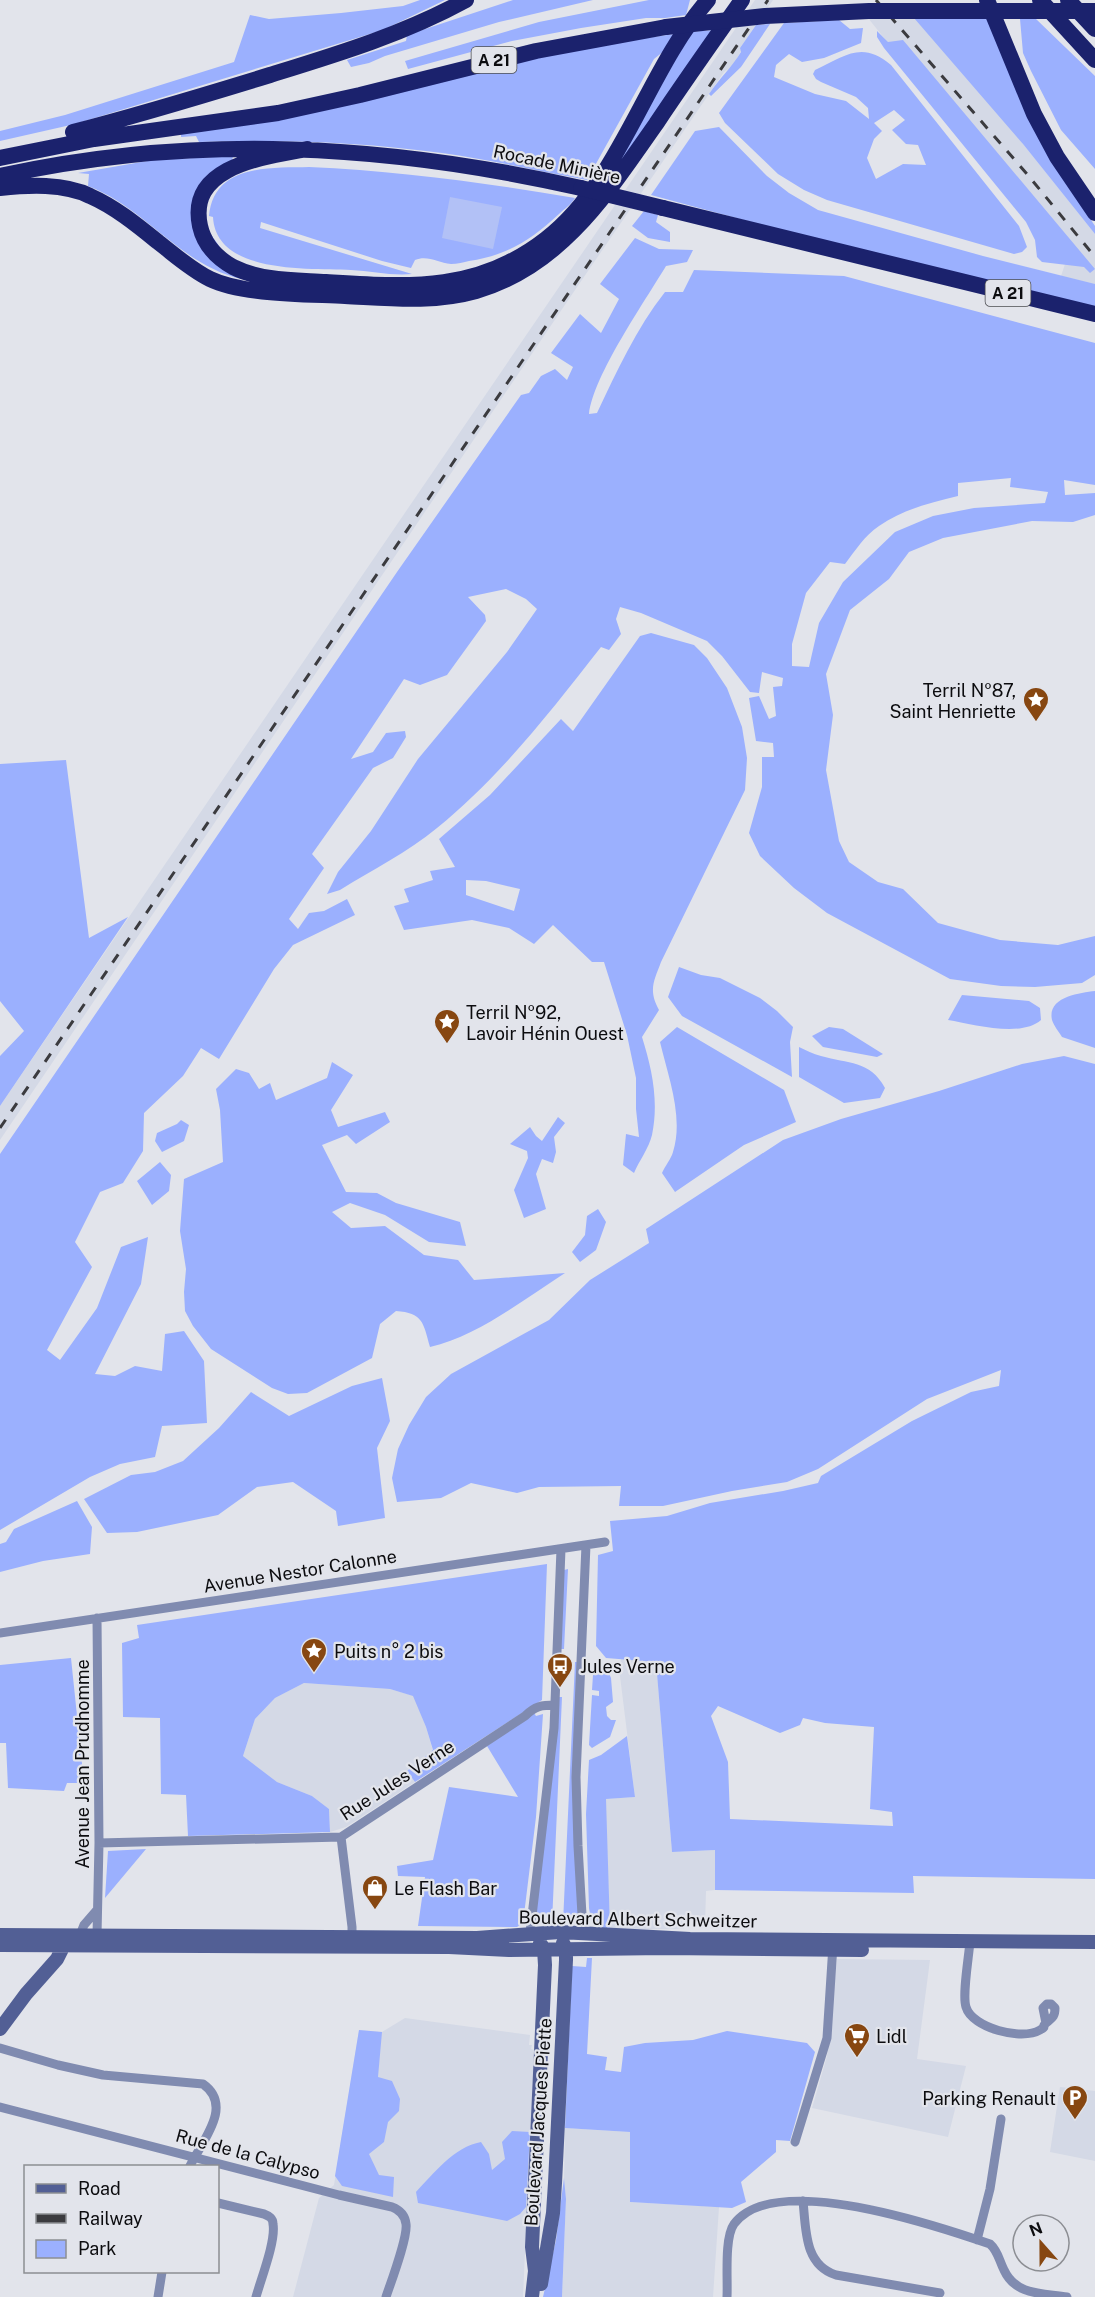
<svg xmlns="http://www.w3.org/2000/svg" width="1095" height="2297" font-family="'Public Sans',sans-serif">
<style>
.built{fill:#d4d9e6}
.green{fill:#9bb0fe;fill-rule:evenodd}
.water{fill:#b2c1f6}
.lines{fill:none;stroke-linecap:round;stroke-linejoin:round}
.street{stroke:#808bb0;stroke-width:9}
.secondary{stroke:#525f95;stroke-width:14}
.highway{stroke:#1b226d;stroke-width:16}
.rail{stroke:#3b3b3f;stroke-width:3;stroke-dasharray:10 10;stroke-linecap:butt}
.highway-bridge{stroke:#1b226d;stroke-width:16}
.labels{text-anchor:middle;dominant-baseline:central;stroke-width:4.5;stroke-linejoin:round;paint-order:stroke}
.shield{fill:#e2e4eb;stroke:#4c4d51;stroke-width:1.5}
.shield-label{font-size:16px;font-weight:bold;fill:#0c0c0f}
.street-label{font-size:18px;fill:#0c0c0f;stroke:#e2e4eb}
.poi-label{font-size:18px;fill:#0c0c0f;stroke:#e2e4eb;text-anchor:start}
</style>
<rect width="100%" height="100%" fill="#e2e4eb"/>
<path class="built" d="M755,0h18l-33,48 1,3 -8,15 -9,6 -149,218 -575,850v-34z
M868,18h74l81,126 72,90v51l-34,-9 4,-12z
M621,1659l35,3 16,190 43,-2v40l-9,1 -1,35 -20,-1 -1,4h-74l-5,-130 30,-2 -16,-129z
M304,1683l86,6 24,7 12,31 7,24 -25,20 7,11 -69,45 -16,5 -1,-23 -17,-13 -35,-14 -34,-26 12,-37 20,-21z
M837,1959l93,1 -13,99 49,7 -18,71 -136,-29 15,-52z
M405,2018l125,17 -1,10h3l-1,4 3,1 -11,247h-230l26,-99 15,-13 25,-155 23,2z
M1060,2087l35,4v70l-45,-9z
M565,2128l65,4v70l89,5 -6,90h-151l4,-98 -2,-21z"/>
<path class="green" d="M420,0h25l-62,30 -308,94 -75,17v-10l65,-16 169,-53 16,-47 19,4 72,-6 62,-7z
M513,0h80l-94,22 -114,34 -16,7 -18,4 -4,-7 59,-19 1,-6z
M649,0h41l-4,15 -21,3h-19l-65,10 -69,13 -104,28 -3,-8 134,-39z
M914,18l75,1 59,136 47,71v8l-72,-90z
M1020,19h16l59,57v93l-34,-39 -30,-59 -8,-18z
M839,20l11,9 13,-1 -2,15 -37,15 -22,4 -13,-8 -13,11 -2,12 41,17 31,7 23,18 -1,-11 -12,-11 -35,-15 -5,-3 -3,-5 2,-4c30,-14 47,-30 76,-5l128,161 8,21 -5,5 -8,2 -187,-54 -23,-10 -26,-16 -53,-51 -6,-10 65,-90zM894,110l11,10 -13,10 14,14 12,1 8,20 -23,-1 -27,15 -9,-21 7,-19 8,-8 -8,-8z
M770,24l-29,43 -30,29 -2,-2c10,-15 23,-27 32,-42l-1,-4 16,-23z
M714,30l-109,154 84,-152z
M877,31l11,11 15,-2 192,229 -5,4 -6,-6 -42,-5 -5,-5 -2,-17 -9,-18 -142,-174 -7,-11z
M674,34l-10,17 -10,8 -67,121c-48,-9 -96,-20 -145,-27 -80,-11 -162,-14 -243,-11l-3,-6 -15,1v-3l408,-88z
M719,127l48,49 22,17 29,17 165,46 112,28v24l-314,-78 -130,-35 44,-64z
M233,156l-1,5 -38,49 48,69c-61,-13 -96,-71 -154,-93l1,-12 -11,-1 75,-13z
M309,167c90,4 178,16 266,31 -5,8 -10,10 -16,16 -28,26 -51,41 -90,47 -5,1 -12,3 -18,3 -13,-1 -23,-9 -36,-4l-4,8 -29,-7 -121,-39 -1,6 152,46c-20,2 -41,-3 -61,-4 -40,-2 -135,5 -138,-53l-4,-1c5,-52 60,-48 100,-49z
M644,211l14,4 -2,7 14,10v10l-22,-4 -16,-12z
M635,238l24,11 34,1 -6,12 -21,4c-21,35 -73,110 -77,148l8,-1c20,-42 39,-84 68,-121h18l11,-22 150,6 251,67v142l-31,-5 1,15 30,-2v22l-22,7 -41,-1 -89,17 -34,14 -20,27 -39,31 -24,64 7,41 -7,55 13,71 10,21 29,20 25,7 35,34 62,17 58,5 37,-9v39l-13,8 -47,4 -34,-1 -51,-7 -123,-66 -33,-25 -34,-32 -11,-23 13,-46v-30h12l-1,-14 -17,-2 -7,-43 10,-2 10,23 7,-3 -3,-29 9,-1 1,-8 -21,-6 -3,21 -9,-1 -28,-36 -15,-15 -66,-28 -21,-6 -4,12 5,15 -12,16 -8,-3c-50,64 -101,130 -164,181 -29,24 -65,42 -97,62l-13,4 11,-22 33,-41 47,-72 89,-107 30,-43 -11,-10 -20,-10 -38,8 17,18 1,6 -39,54 -27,10 -16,-6 -53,80 22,-7 13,-19 19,-2 1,6 -13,21 -20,10 -61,86 12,14 -35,51 9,10 11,-16 15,-2 23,-12 8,16 -62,30 -19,24 -55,90 -18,-11 -18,28 -39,37 -1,38 -20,32 -23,9 -25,50 17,25 -45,83 13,10 37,-52 24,-61 27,-10 -7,47 -46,90 20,2 20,-10 27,5 3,-37 19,-3 20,30 3,62 -45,3 -7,31 -35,7 -30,13 -90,53v-376l397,-582 124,-177 8,-2 12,-17 14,-7 12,11 6,-13 -22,-14 29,-39 21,19 18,-34 -19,-15zM1011,478l-1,9 38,5 -3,11 -71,5 -41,8 -38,16 -52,50 -24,41 -10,44 -17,-1v-22l14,-51 24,-31 15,2c10,-13 20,-29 34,-38 24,-17 52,-23 79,-30v-13z
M651,633l43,12 13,13 20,30 15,39 5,31 -2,32 -84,172c-7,19 -13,28 -2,48l-17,27c10,32 17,64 10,98 -3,13 -13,26 -18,38l-11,-8 3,-31 13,3 -3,-28v-31l-9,-43 -23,-73h-12l-39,-37 -19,19 -25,-16 -37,-8 -68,10 -10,-24 15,-4 -5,-13 29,-9 -3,-9 25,-4 -16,-28 51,-44 71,-76 12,12 67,-95zM466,880l20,1 34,8 -6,22 -48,-16z
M66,760l23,178 39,-21 -128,189v-50l24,-25 -24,-30v-237z
M679,967l22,8 19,3 40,20 17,13 16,16 -3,15 2,35 -110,-61 -14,-19z
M1095,991v57l-33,-11c-3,-5 -8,-11 -10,-17 -5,-23 27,-27 43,-29z
M962,995l67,6 11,7 1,12c-20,18 -69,4 -93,0z
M677,1027l107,63 12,32 -52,23 -69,47 -13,-19c3,-7 9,-14 11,-21 11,-35 -5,-76 -13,-110z
M829,1027l14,2 40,25 -6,3 -54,-10 -11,-11z
M799,1047c7,3 14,7 22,9 27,8 49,4 64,32l-5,10 -36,5 -45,-26z
M1064,1056l31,8v815l-182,-3 1,17 -199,-3v-40l-43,2 -16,-190 -50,-4 -10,-12 2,-91 15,-4 -3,-30 57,-5 43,-13 73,-12 35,-8 3,-7 91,-55 59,-29 28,-6 2,-16 -74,29 -109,70 -31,13 -55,9 -69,15h-44l2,-20 -82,1 -22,6 -46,-10 -30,15 -44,4 -5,-24 6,-29 11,-24 17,-28 25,-23 98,-54 41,-40 59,-37 -3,-14 137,-89 58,-21 98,-28 83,-27zM718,1706l62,27 20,-8 3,-7 22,5 49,4 -4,82 22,3 1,14 -163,-7 -2,-57 -17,-46z
M332,1062l21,13 -22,35 7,17 47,-15 5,10 -34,22 -9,-9 -25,10 24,47 31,1 19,10 64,19 6,24 -37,-4 -44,-27 -35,-12 -18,9 19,16 34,-2 39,29 34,5 16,20 91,-7c-42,27 -87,63 -135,74 -7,-25 -7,-34 -34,-36l-16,13 -8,34 -65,35 -19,1 -16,-6 -61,-39 -18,-23 -8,-15 -1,-19 2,-23 -6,-38 4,-52 39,-17 -3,-52 -4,-21 20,-20 13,4 10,16 11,-6 6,17 51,-22z
M558,1117l7,6 -11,14 2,15 -3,11 -11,-4 -6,15 10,35 -22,9 -10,-28 14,-32 -1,-7 -17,-7 20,-17 6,9 6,5z
M181,1120l8,5 -5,16 -22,11 -7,-11 2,-8 20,-9z
M160,1162l11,13 -2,16 -17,14 -15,-24z
M598,1209l8,13 -10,28 -16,12 -8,-10 13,-17 2,-19z
M382,1378l8,43 -13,27 8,70 -47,8 -2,-15 -43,-29 -36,5 -39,28 -81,17 -30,1 -23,-34 47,-24 24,-3 28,-11 36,-33 32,-36 38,24 63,-30z
M77,1501l15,26 -2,27 -47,7 -43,11v-28l6,-2 8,-13z
M547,1564l-5,136 -127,82 -8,-11 26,-21 -7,-23 -13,-31 -23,-7 -86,-6 -29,15 -20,21 -12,37 34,26 35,14 17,13 1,23 -142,4 -2,-41 -25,-1 -1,-76 -37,-1 -1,-74 17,-5 -2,-13z
M568,1569l-4,80h-4l4,-79z
M71,1658l13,125h-17l-3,8 -56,-3 -2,-45h-6v-78z
M575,1662h3v260l-15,1z
M603,1669l5,2 3,7 2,24 -7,5 1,9 4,4h5l-6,17 -18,11 -3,-3 3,-50 7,1v-5l-7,-1 1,-15z
M558,1697h4l-10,226h-17z
M533,1711l3,5 7,-2 -7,103 -13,106 -6,4 -99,-1 7,-49 -27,-1 -1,-10 36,-6 16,-73 69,10 -31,-51z
M627,1736l8,61 -29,2 4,130c-14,-1 -19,-7 -21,-21l-3,-94 3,-54 12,-5z
M146,1849l-41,49 3,-47z
M587,1958h5l-5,96 20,3 -2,13 16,2 3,-25 21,-4 48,-3 34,-9 80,12 8,9 -25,89 -14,-1v12l-35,30 5,20 -14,6 -102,-6v-70l-65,-4 7,-162 14,1z
M359,2030l23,2 -4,45 14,4 8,18 -1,12 -11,11 -4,20 -15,12 10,21 15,2 -1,20 -51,-11 -7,-10z
M512,2131l18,1 -4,75 -6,7 -13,7 -89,-18 -2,-11c18,-19 38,-45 65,-50l8,12 3,16 13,-11 -3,-17z
M564,2178l2,21 -4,98h-19l13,-57z"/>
<path class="water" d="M450,197l52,10 -9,42 -51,-11z"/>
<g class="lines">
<path class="street" d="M97,1618l2,225 -2,92
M0,1633l605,-91
M341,1837l11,90v15
M99,1843l242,-6 184,-121c10,-10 17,-11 30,-11
M583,1932l-5,-86 -2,-69 10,-232
M530,1933l24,-205 7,-179
M80,1935l4,-10 13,-15
M970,1941c-1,15 -8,54 -4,66 6,21 56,34 74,23 8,-5 0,-1 6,-7 6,-5 9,-6 9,-15l-4,-4h-4l-4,4 3,15
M0,2048l58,17 45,10 100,9c31,22 -1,57 -13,82
M0,2107l339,88 53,12c8,3 13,8 14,17 2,13 -15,58 -20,73
M795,2142l32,-104 6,-93
M803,2201c3,28 1,64 33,74l104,18
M218,2203l46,11c5,2 9,4 9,10 3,17 -12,55 -17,73
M977,2240l13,-51 11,-70
M158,2297l4,-25
M727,2297c1,-17 -3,-59 7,-73 40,-54 204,2 256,20 8,7 9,16 14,26 12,26 39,23 63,27"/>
<path class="secondary" d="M0,1935l477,3 83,-6 130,7 405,3
M0,1945l449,2 60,3 156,-2 197,2
M0,2029l26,-35 31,-35 7,-14
M541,2284l12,-71 2,-30 11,-223v-11l-3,-6
M532,2297l3,-26 -3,-24 13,-282 -1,-16 -4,-6"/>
<path class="highway" d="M987,0l47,114 23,43 38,56
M1040,0l55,60
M1068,0l27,29
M73,132c66,-17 132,-37 197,-57 68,-21 134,-41 196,-75
M307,149c-41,8 -120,16 -107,77 4,18 17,32 33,41 28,14 62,13 93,15 82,5 151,11 220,-43 75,-58 100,-168 162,-239
M0,158l94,-19 184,-26 82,-18 176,-44 130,-24
M0,176c197,-43 386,-32 581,12
M0,188c28,-3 64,-5 90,8 25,11 47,29 68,46 17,13 32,27 52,37 33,16 97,15 135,17 43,2 89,7 131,-5 86,-25 132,-99 180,-167 28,-42 57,-83 86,-124
M663,208l432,106"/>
<path class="rail" d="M876,0l151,174 68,83
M0,1128l768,-1128"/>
<path class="highway-bridge" d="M666,27l99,-11 104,-5h226
M581,188l82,20"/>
</g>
<defs>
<symbol id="sight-pin" viewBox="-11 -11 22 30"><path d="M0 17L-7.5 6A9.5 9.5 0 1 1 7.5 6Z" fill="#874711" stroke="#e2e4eb"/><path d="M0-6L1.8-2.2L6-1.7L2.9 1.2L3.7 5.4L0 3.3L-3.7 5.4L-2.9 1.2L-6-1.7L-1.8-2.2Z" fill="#fff"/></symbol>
<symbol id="bus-pin" viewBox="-11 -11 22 30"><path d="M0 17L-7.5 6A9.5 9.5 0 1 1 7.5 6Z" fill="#874711" stroke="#e2e4eb"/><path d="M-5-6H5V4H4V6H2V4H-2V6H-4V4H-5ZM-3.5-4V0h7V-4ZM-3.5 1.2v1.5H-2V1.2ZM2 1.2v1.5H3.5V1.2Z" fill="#fff"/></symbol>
<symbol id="shop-pin" viewBox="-11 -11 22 30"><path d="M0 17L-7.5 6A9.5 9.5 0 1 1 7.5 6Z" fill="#874711" stroke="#e2e4eb"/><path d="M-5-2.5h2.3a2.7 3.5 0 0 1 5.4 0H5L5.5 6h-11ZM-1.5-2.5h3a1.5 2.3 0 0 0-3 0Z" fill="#fff"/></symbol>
<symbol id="supermarket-pin" viewBox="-11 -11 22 30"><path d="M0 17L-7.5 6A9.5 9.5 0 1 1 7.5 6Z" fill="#874711" stroke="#e2e4eb"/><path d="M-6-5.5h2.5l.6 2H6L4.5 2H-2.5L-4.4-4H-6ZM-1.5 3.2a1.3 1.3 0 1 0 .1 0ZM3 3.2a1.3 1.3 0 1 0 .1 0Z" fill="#fff"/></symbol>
<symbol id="parking-pin" viewBox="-11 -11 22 30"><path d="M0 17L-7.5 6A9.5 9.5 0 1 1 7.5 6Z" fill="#874711" stroke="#e2e4eb"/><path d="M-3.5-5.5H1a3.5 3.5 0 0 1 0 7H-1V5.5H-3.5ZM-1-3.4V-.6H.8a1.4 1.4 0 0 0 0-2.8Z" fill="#fff"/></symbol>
</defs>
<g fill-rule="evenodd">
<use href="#sight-pin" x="1021" y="685" width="30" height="40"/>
<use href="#sight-pin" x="432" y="1007" width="30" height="40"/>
<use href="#sight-pin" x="299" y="1636" width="30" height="40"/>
<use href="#bus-pin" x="545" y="1651" width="30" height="40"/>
<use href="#shop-pin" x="360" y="1873" width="30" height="40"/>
<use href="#supermarket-pin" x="842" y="2021" width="30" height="40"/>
<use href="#parking-pin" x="1060" y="2083" width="30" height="40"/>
</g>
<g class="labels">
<g class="shield">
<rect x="471.5" y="47" width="45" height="26" rx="4.5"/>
<rect x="985.5" y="280" width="45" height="26" rx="4.5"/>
</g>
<g class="shield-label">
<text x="494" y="60">A 21</text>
<text x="1008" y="293">A 21</text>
</g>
<g class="street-label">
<text transform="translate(557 164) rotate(12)">Rocade Minière</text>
<text transform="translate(300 1571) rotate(-9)">Avenue Nestor Calonne</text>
<text transform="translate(82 1764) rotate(-90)">Avenue Jean Prudhomme</text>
<text transform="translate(397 1780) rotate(-33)">Rue Jules Verne</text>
<text transform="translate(638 1919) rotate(1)">Boulevard Albert Schweitzer</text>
<text transform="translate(538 2122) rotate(-86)">Boulevard Jacques Piette</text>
<text transform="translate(248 2154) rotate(15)">Rue de la Calypso</text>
</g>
<g class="poi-label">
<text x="1016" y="690" text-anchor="end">Terril №87,<tspan x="1016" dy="21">Saint Henriette</tspan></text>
<text x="466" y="1012">Terril №92,<tspan x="466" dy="21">Lavoir Hénin Ouest</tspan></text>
<text x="334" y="1651">Puits n° 2 bis</text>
<text x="580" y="1666">Jules Verne</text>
<text x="394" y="1888">Le Flash Bar</text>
<text x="876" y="2036">Lidl</text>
<text x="1056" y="2098" text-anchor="end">Parking Renault</text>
</g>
</g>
<rect x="24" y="2165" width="195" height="108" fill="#e2e4eb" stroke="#8c8e93" stroke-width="1.5"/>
<rect x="36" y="2184" width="30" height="9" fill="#525f95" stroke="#8c8e93" stroke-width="1.5"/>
<text x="78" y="2195" font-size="18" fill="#0c0c0f">Road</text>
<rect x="36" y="2214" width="30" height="9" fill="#3b3b3f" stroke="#8c8e93" stroke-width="1.5"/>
<text x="78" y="2225" font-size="18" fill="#0c0c0f">Railway</text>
<rect x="36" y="2240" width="30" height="18" fill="#9bb0fe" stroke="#8c8e93" stroke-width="1.5"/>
<text x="78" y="2255" font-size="18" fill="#0c0c0f">Park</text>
<g transform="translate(1041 2243) rotate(339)"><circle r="28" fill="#e2e4eb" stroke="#8c8e93" stroke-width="1.5"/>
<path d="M0-4.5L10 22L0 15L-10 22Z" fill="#874711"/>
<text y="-9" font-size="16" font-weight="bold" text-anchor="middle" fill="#0c0c0f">N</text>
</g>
</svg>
